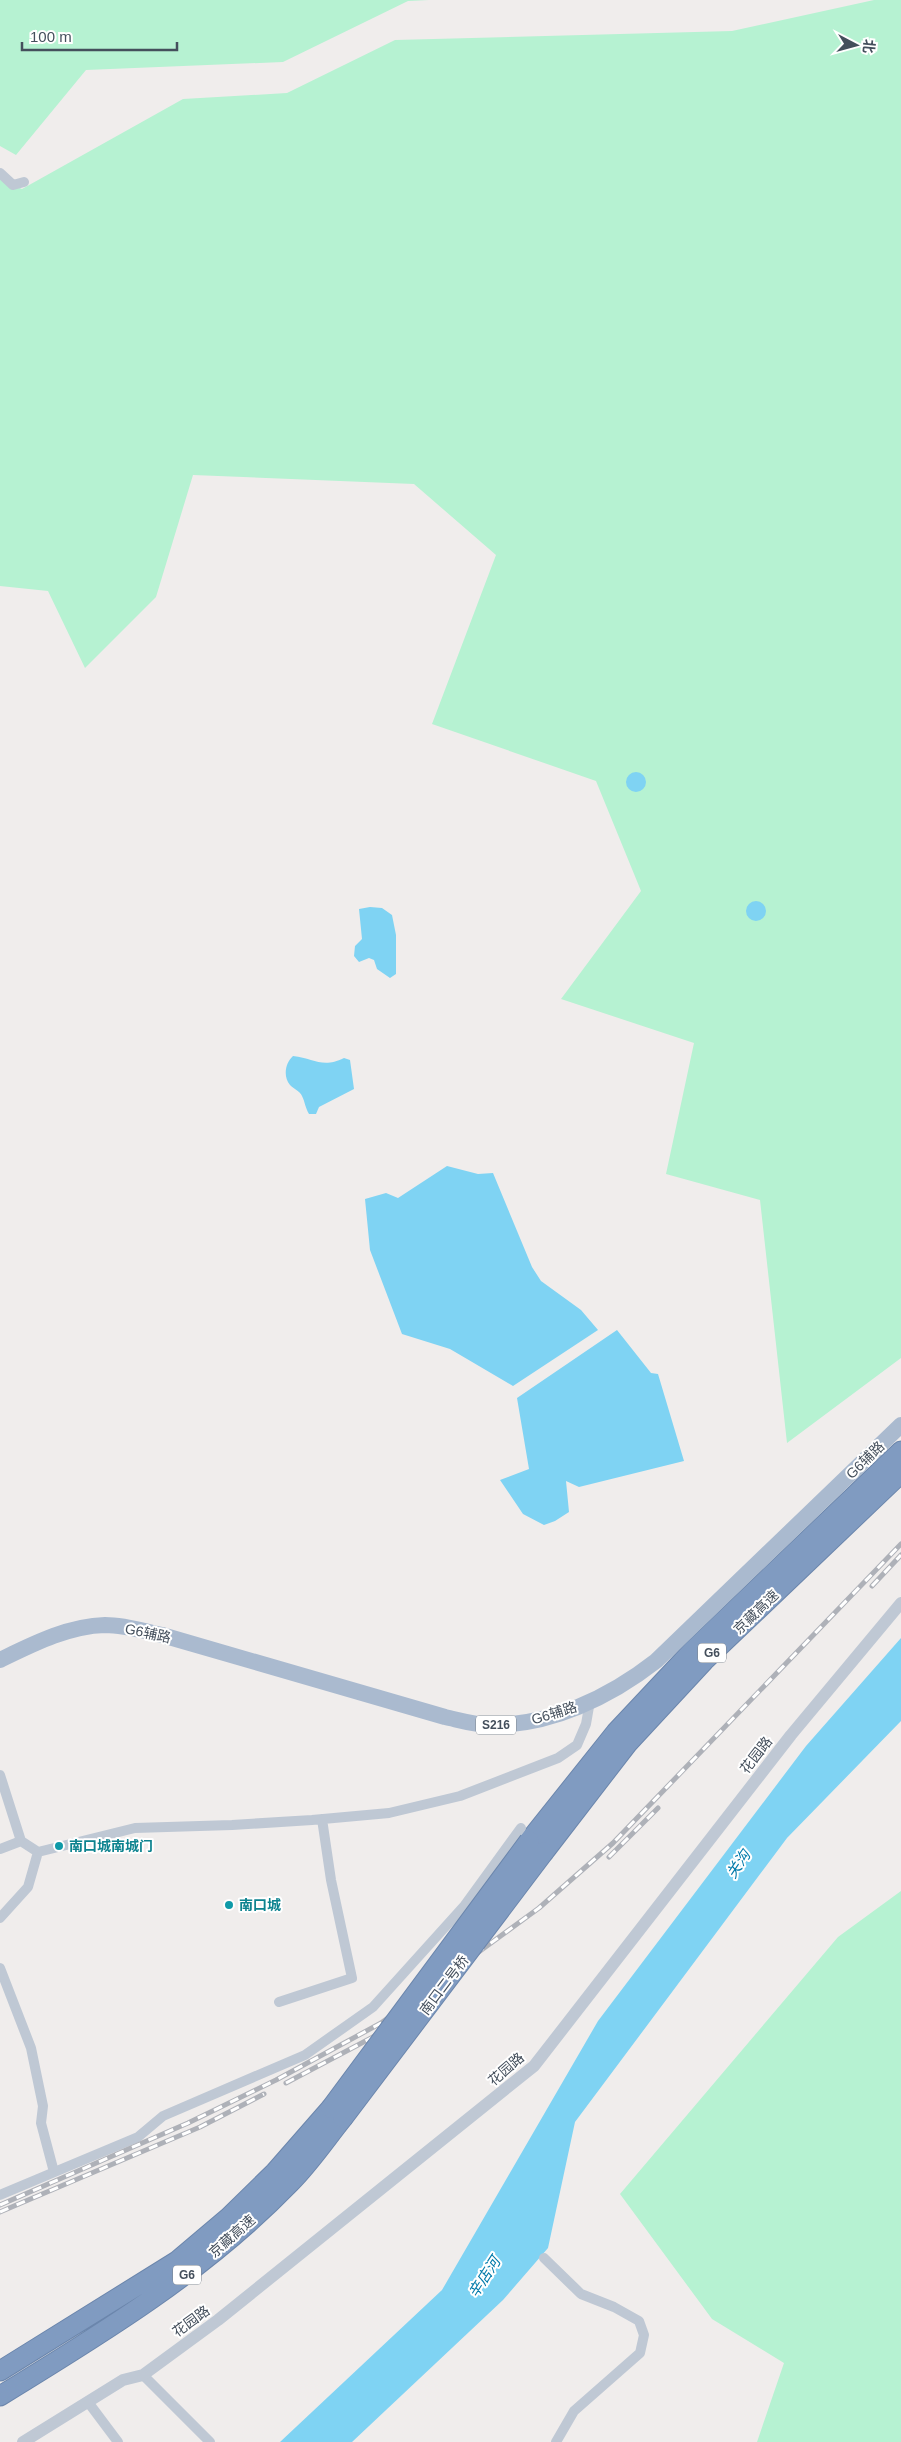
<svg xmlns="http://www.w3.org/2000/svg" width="901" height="2442" font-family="Helvetica,'Noto Sans SC',sans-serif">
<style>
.green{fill:#b6f2d2}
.water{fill:#7fd3f3}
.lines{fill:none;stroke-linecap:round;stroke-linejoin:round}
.motorway-casing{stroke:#6b86ac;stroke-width:21}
.minor{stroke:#bfc8d4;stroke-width:10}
.tertiary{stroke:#bfc8d4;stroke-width:12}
.primary{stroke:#aabacf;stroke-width:16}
.motorway{stroke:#809bc1;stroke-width:19}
.rail-casing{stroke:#aeb1b8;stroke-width:5}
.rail{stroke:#fff;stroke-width:3;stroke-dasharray:9;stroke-linecap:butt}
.motorway-bridge-casing{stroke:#6b86ac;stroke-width:21;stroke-linecap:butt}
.motorway-bridge{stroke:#809bc1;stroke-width:19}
.culture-dot{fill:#0f9aa8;stroke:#fff;stroke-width:2}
.labels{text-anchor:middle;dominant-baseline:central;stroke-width:4;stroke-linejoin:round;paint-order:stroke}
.shield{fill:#fff;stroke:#7c848d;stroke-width:1}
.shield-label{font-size:12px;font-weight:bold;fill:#444f5c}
.street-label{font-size:14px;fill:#444f5c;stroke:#fff}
.culture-label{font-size:14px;font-weight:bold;fill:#0d838f;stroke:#fff;text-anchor:start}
.water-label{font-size:15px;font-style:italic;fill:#017aaa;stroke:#fff}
</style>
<rect width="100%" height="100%" fill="#f0edec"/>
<path class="green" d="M0,0h429l-21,1 -125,61 -197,8 -70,85 -16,-9z
M874,0h27v1358l-114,85 -27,-243 -94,-26 28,-131 -133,-44 80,-108 -45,-110 -164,-57 64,-169 -82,-71 -221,-9 -37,122 -71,71 -37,-77 -48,-5v-407l22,10 161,-90 104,-6 108,-53 337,-9z
M901,1891v551h-144l27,-79 -72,-44 -92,-125 218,-257z"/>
<path class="water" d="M626 782a10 10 0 1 1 20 0a10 10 0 1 1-20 0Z
M746 911a10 10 0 1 1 20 0a10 10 0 1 1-20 0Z
M370,907l12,1 10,7 4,20v39l-6,4 -13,-9 -3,-9 -5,-2 -10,4 -5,-6 1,-10 7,-7 -3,-30z
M293,1056c21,2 29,13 51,2l6,2 4,29 -35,18 -3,7h-7c-4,-7 -4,-12 -7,-18 -2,-5 -8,-7 -12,-11 -7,-8 -5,-22 3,-29z
M447,1166l31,8 15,-1 39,94 9,14 40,29 17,20 -85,56 -63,-37 -48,-15 -32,-84 -5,-51 21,-6 12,5z
M617,1330l34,43 7,1 26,87 -105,26 -13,-6 3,31 -14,9 -11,4 -21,-11 -23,-34 29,-11 -12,-71z
M901,1638v83l-114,117 -212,284 -27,126 -45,52 -151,142h-72l162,-152 156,-269 208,-275z"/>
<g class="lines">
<defs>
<path id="motorway" d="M529,1841l87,-109 77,-82 208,-199
M544,1852l84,-109 76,-82 197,-188
M0,2371l177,-110 52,-44 46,-45 56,-64
M0,2396c103,-63 206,-126 290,-213 20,-20 36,-44 53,-65"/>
</defs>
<use href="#motorway" class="motorway-casing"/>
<path class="minor" d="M0,173l13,12 11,-3
M0,1775l21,66 17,11 97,-24 97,-3 80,-5 77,-7 71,-17 98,-38 19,-13 9,-21 4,-23
M0,1849l21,-8
M0,1918l28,-31 10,-35
M0,1968l31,80 12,58 -2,17 13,49
M279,2002l73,-24 -21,-98 -9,-61
M0,2195l138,-58 25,-21 142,-61 68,-48 92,-102 56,-77
M544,2258l37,36 33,13 25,14 5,14 -4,18 -66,58 -18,31
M143,2375l67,67
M88,2402l30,40"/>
<path class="tertiary" d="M23,2442l100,-62 20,-5 75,-55 316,-254 257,-331 110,-132"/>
<path class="primary" d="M0,1660c33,-16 68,-34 105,-35 20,0 39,6 57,10l283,82c14,3 30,8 45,8 60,1 120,-28 166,-64l245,-236"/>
<use href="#motorway" class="motorway"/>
<defs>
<path id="rail" d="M872,1586l29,-31
M609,1857l49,-49
M286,2083l87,-46 16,-12
M0,2205l188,-82 88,-43 105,-57 158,-115 74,-65 288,-299
M0,2212l200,-85 64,-33"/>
</defs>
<use href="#rail" class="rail-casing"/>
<use href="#rail" class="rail"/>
<defs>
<path id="motorway-bridge" d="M331,2108l198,-267
M343,2118l201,-266"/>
</defs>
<use href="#motorway-bridge" class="motorway-bridge-casing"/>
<use href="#motorway-bridge" class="motorway-bridge"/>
</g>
<g class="culture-dot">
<circle cx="59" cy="1846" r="5"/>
<circle cx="229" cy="1905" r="5"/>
</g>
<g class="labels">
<g class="shield">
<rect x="698" y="1643.5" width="28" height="19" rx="4"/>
<rect x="476" y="1715.5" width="40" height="19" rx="4"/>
<rect x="173" y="2265.5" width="28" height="19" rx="4"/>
</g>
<g class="shield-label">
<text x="712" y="1653">G6</text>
<text x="496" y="1725">S216</text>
<text x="187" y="2275">G6</text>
</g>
<g class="street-label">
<text transform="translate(865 1460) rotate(-44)">G6辅路</text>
<text transform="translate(756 1612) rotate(-44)">京藏高速</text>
<text transform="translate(148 1633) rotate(12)">G6辅路</text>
<text transform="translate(554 1713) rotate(-17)">G6辅路</text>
<text transform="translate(756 1755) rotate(-52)">花园路</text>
<text transform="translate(444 1985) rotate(-53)">南口二号桥</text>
<text transform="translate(506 2069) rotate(-41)">花园路</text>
<text transform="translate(232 2236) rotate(-41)">京藏高速</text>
<text transform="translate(191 2321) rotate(-36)">花园路</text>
</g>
<g class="culture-label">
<text x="69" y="1846">南口城南城门</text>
<text x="239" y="1905">南口城</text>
</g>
<g class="water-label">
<text transform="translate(738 1864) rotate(-56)">关沟</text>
<text transform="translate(484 2277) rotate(-57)">辛店河</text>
</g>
</g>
<g transform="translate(856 45) rotate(96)" stroke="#ffffff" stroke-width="4" paint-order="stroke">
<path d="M0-4L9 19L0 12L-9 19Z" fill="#444f5c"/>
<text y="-8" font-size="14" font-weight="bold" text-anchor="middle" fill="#444f5c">北</text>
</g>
<path d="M22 42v8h155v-8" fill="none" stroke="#444f5c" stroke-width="2.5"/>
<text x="30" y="42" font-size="15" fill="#444f5c" stroke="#ffffff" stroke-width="4" paint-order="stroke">100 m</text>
</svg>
